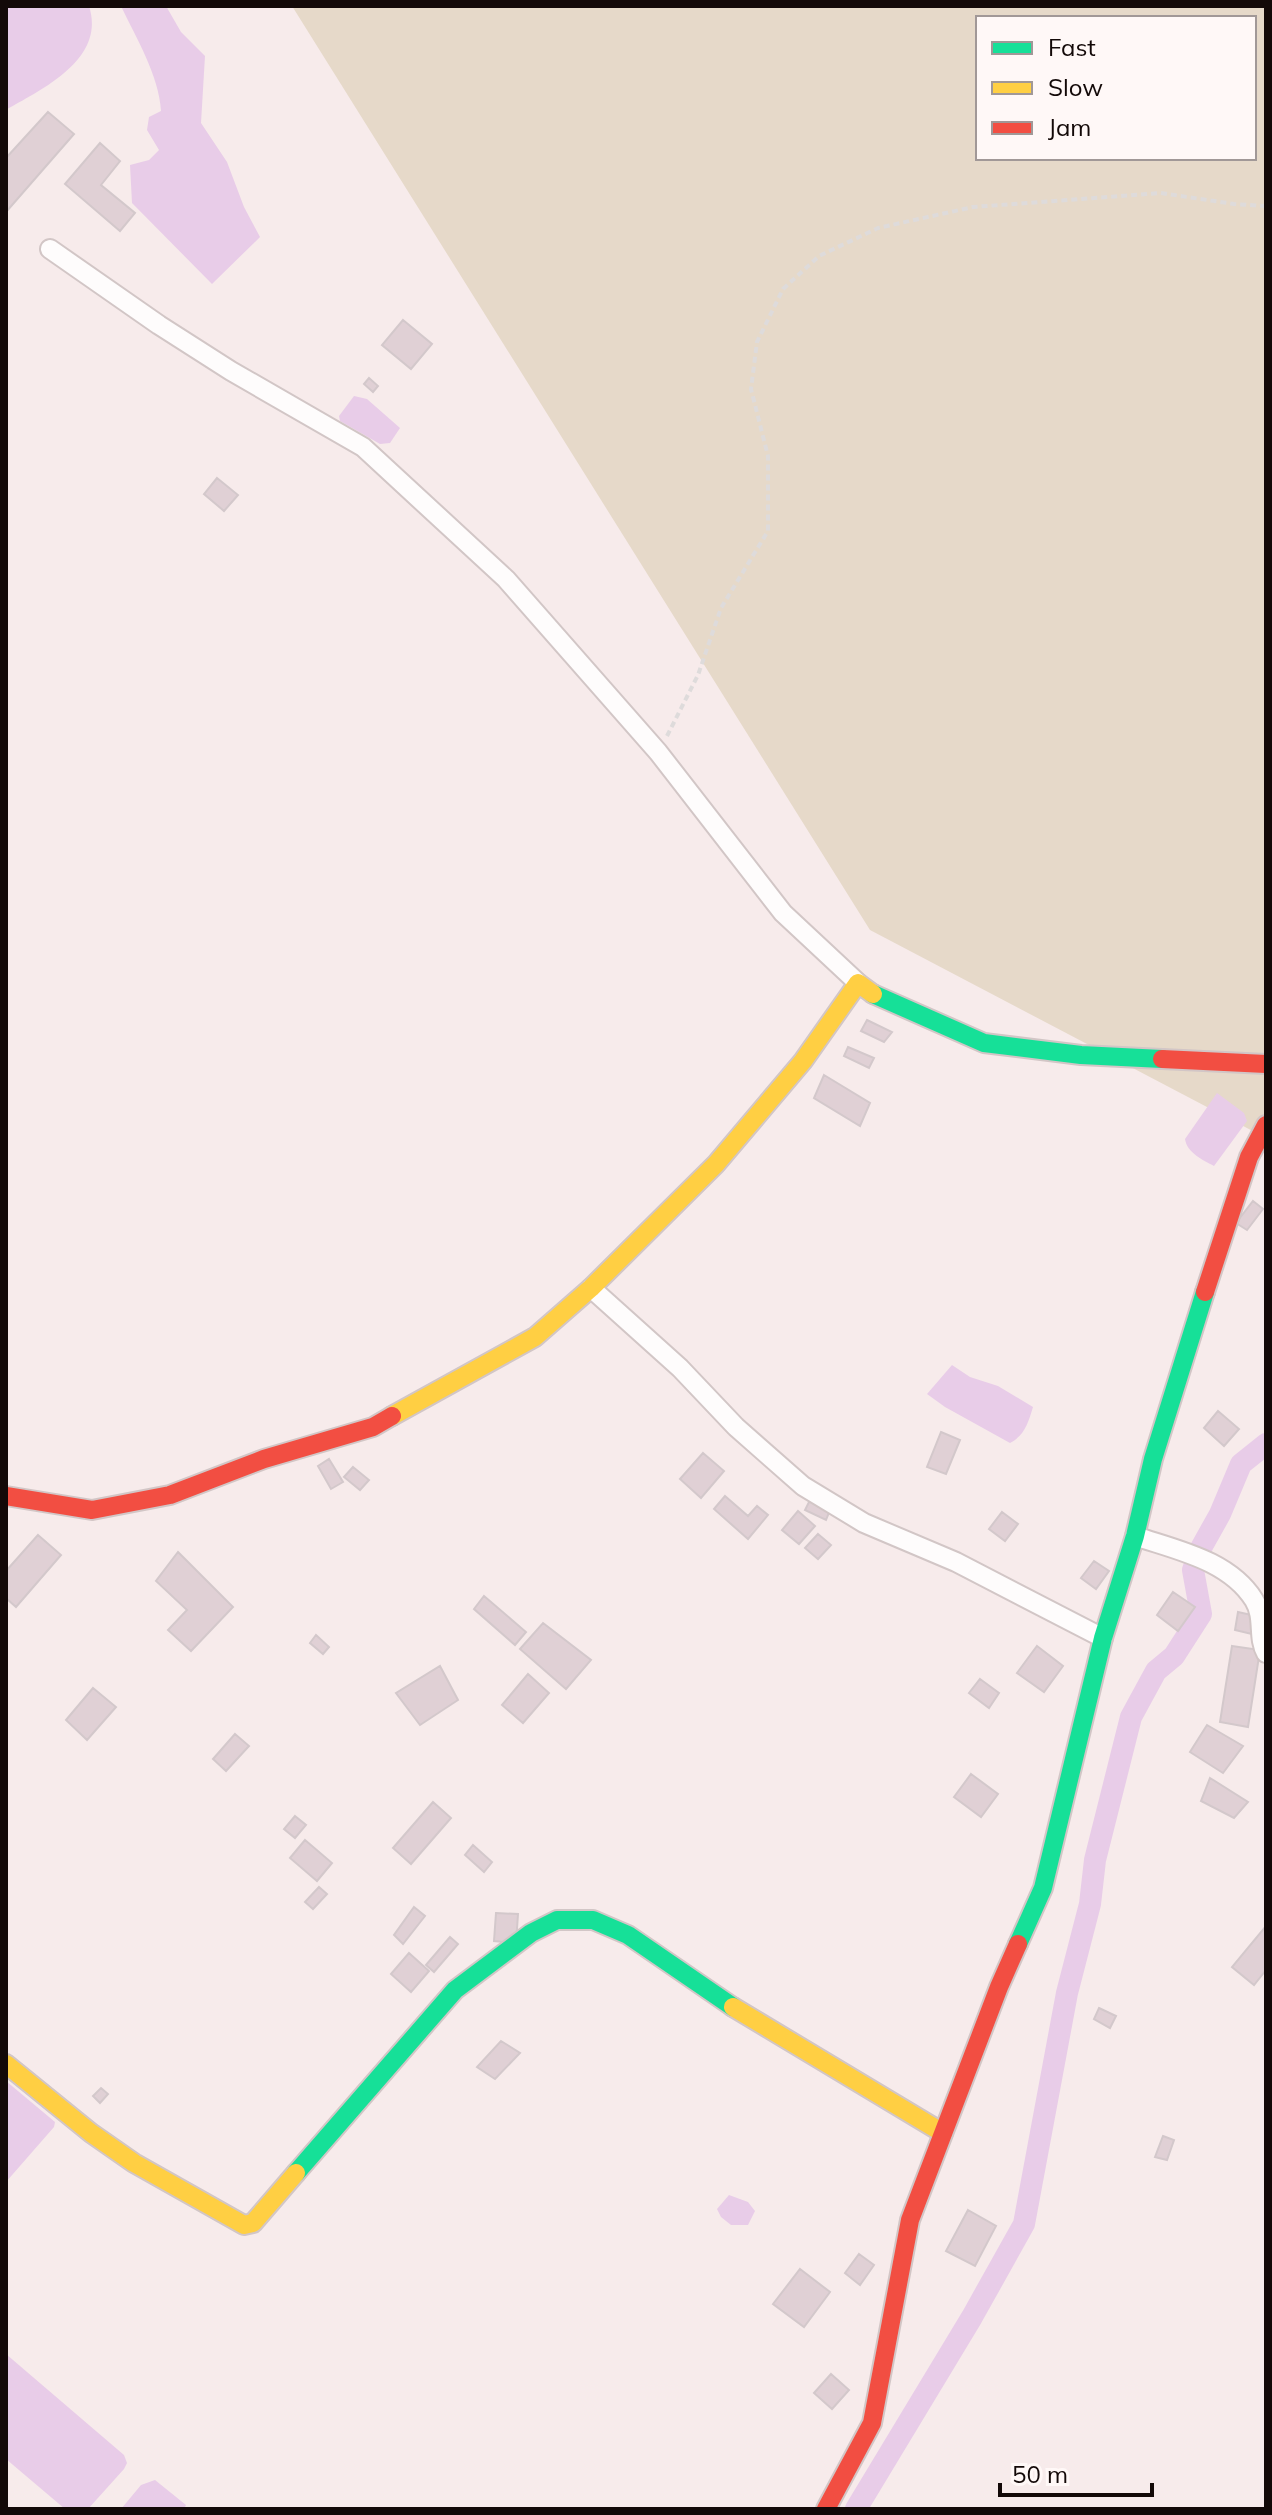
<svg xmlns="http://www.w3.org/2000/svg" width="1272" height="2515" font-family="Mulish,sans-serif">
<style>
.green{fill:#e6d9c9;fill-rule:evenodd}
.water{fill:#e8cce8}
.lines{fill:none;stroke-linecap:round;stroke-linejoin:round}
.canal{stroke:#e8cce8;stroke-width:22}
.building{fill:#e0d0d5;stroke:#d3c8cb;stroke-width:2}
.street-casing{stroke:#d2c6c6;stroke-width:22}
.fast-casing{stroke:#d2c6c6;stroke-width:22}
.slow-casing{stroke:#d2c6c6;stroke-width:22}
.jam-casing{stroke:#d2c6c6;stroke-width:22}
.path{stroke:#dedbdb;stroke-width:4;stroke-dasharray:6 4;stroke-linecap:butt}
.street{stroke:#fefcfc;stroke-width:18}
.fast{stroke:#16e098;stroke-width:18}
.slow{stroke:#ffcf43;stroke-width:18}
.jam{stroke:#f24e42;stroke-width:18}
</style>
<rect width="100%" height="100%" fill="#f7ebeb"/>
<path class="green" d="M292,6h974v1132l-396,-208zM978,18h276v140h-276z"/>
<path class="water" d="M6,6h83c17,53 -45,82 -83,104z
M121,6h45l15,26 24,24 -4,67 26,39 17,45 16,30 -48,47 -80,-81 -2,-38 19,-5 10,-10 -12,-20 2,-13 12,-6c-2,-36 -25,-73 -40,-105z
M354,396l13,3 33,29 -10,15 -10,1 -40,-23 -1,-5z
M1217,1093l27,20 3,8 -33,45c-11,-6 -27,-13 -29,-27z
M952,1365l18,12 28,9 35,21c-5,16 -8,28 -23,36l-65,-36 -18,-13z
M6,2081l49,41 -1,5 -48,55z
M729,2195l19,7 7,9 -7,14h-17l-10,-8 -4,-8z
M6,2354l118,101 3,8 -3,6 -36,40h-23l-59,-50z
M155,2480l31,25 -2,4h-63l20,-24z"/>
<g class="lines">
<path class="canal" d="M856,2509l116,-192 52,-93 43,-231 23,-89 5,-44 36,-143 25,-46 18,-15 27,-42 -8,-44 8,-22 19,-34 21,-50 25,-20"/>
</g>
<path class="building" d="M48,112l26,22 -68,78v-54z
M100,143l20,18 -19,24 34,28 -15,18 -55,-47z
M403,320l29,24 -21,25 -29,-24z
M369,378l9,8 -5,6 -9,-8z
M217,478l21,17 -14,16 -20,-17z
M867,1020l25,12 -8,10 -23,-11z
M848,1047l26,11 -5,10 -25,-12z
M824,1075l46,28 -10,23 -46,-28z
M1253,1201l10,8 -16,21 -11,-7z
M1218,1411l21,18 -15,17 -20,-18z
M941,1432l19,8 -14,34 -19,-7z
M703,1453l21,18 -23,27 -21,-19z
M329,1459l14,23 -12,7 -13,-23z
M353,1467l16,13 -9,10 -16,-13z
M725,1496l23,20 9,-10 11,9 -20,24 -34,-30z
M810,1500l20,10 -4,10 -21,-10z
M798,1511l17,15 -16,18 -17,-14z
M1002,1512l16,12 -13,17 -16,-12z
M818,1534l13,11 -13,14 -13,-11z
M38,1535l23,20 -45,52 -10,-9v-27z
M178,1552l55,55 -42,44 -23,-21 19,-20 -31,-29z
M1094,1561l15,10 -13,18 -15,-11z
M1173,1592l22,15 -17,24 -21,-16z
M484,1596l42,36 -11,13 -41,-36z
M1238,1612l18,4 -4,18 -17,-4z
M543,1623l48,37 -25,29 -46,-40z
M316,1635l13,12 -6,7 -13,-11z
M1037,1646l26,20 -19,26 -27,-19z
M1232,1646l28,4 -12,77 -28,-5z
M440,1666l18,34 -38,25 -24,-32z
M528,1674l21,19 -26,30 -21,-18z
M980,1679l19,14 -10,15 -20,-15z
M93,1688l23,19 -29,33 -21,-20z
M1207,1725l36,21 -20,27 -33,-21z
M235,1734l14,12 -23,25 -13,-12z
M971,1774l27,20 -17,23 -27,-20z
M1210,1778l38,24 -14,16 -33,-17z
M433,1802l18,16 -40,46 -18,-16z
M295,1816l11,9 -11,13 -11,-9z
M305,1840l27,23 -15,18 -27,-23z
M473,1845l19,17 -8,10 -19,-17z
M319,1887l8,7 -14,15 -8,-7z
M414,1907l11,9 -22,28 -9,-9z
M496,1913l22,1 -2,29 -22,-2z
M1266,1926v44l-12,15 -22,-18z
M450,1937l8,7 -24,28 -8,-7z
M409,1953l20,18 -18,21 -20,-18z
M1099,2008l17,8 -6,12 -16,-9z
M501,2041l19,12 -25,26 -18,-12z
M101,2088l7,6 -8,9 -7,-7z
M1163,2136l11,4 -7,20 -12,-3z
M968,2210l28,16 -21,40 -29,-15z
M859,2254l15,11 -14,20 -15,-12z
M800,2269l30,23 -26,35 -31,-23z
M831,2374l18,16 -17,19 -18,-16z"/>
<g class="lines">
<defs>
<path id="street" d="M50,249l109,76 72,46 132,76 143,132 152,173 125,161 75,70
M591,1288l89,80 56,59 67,59 61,37 92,39 147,76
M1135,1536c41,14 94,24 119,64 11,18 3,37 12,53"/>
<path id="fast" d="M873,994l111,49 97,12 81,4
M1018,1944l25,-56 60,-250 32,-102 18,-77 52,-167
M296,2173l159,-183 76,-57 26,-13h36l35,15 105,72"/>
<path id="slow" d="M392,1416l143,-79 56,-49 125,-124 87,-103 55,-78 15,11
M733,2007l210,126
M6,2064l85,69 43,30 110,62 9,-2 43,-50"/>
<path id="jam" d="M1162,1059l104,5
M1205,1292l44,-135 17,-32
M6,1496l86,14 78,-15 94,-36 109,-32 19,-11
M826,2509l46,-86 38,-203 89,-233 19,-43"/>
</defs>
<use href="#street" class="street-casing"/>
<use href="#fast" class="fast-casing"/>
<use href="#slow" class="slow-casing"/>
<use href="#jam" class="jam-casing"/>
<path class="path" d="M667,736l31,-61 23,-67 47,-77v-75l-17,-67 6,-47 26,-53 36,-33 59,-28 95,-21 188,-14 73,11 32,2"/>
<use href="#street" class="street"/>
<use href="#fast" class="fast"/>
<use href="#slow" class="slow"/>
<use href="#jam" class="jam"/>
</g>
<rect width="1272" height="2515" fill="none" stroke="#130908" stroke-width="16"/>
<rect x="976" y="16" width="280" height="144" fill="#fff8f7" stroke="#a19897" stroke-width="2"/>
<rect x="992" y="42" width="40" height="12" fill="#16e098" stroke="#a19897" stroke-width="2"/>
<text x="1048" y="56" font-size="24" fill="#130908">Fast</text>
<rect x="992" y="82" width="40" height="12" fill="#ffcf43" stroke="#a19897" stroke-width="2"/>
<text x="1048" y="96" font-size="24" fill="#130908">Slow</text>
<rect x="992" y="122" width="40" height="12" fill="#f24e42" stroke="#a19897" stroke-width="2"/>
<text x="1048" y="136" font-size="24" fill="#130908">Jam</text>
<path d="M1000 2483v12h152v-12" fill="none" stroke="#130908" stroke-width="4"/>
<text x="1012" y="2483" font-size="24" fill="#130908" stroke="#fff8f7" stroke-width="6" paint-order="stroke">50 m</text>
</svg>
